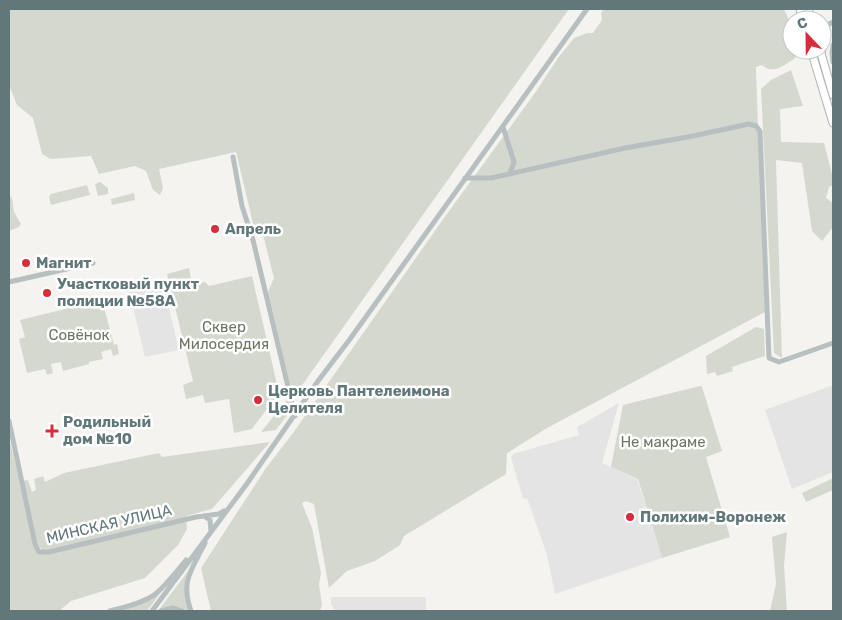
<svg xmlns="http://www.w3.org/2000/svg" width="842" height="620" font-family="Rubik,sans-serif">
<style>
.built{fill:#e4e4e4}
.green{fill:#d5d8cf}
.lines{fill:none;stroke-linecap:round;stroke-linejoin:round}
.highway-casing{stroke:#aeb4b5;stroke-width:9}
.minor{stroke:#b8bfc0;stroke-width:5}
.highway{stroke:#fff;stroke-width:7}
.poi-dot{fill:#d72d3a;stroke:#fff;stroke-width:2}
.labels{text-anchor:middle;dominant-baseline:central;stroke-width:5;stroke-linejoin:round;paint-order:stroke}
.poi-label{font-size:15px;font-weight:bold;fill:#61777a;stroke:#fff;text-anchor:start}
.park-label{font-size:15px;fill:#6d7763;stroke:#fff}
.street-label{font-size:15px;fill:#61777a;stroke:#fff}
</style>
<rect width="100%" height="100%" fill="#f4f3f0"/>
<path class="built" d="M163,284l16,66 -34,7 -16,-66z
M833,385v87l-41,17 -27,-79z
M619,403l-17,60 35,16 25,79 -107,36 -8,-39 -20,-57 -4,1 -12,-42 2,-3 66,-19 -2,-8z
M331,597h95v14h-91l-4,-7z"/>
<path class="green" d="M9,9h560l-276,389 -25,-106 6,-14 -11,-43 -8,-3 -19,-80 -77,17 4,19 -3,7 -7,-5 -7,-19 -11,-5 -36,8 -8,-18 -40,3 -9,-5 -9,-36 -16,-13 -8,-20z
M604,9h180l8,18v23h5l-2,8c-10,7 -22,17 -33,7l-6,2v5l9,240 -218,116 -40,25 -1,21 -102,62 -4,9 -25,16 -28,10 -18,17 -15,-84 -8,-3 -4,2 10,25 9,45 -2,11 3,21 -2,6h-109l-10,-43 65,-100 27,-35 151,-215 91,-125 23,-35 16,-20 13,-5h6l9,-13 -1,-7z
M791,70l12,36 -23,3 1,33 43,1 9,35v7l-4,2 -3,11 7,5v24l-11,14 -10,-10 -10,-68 -26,-3 6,198 -8,-5 -13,-264 10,-9z
M100,182l8,6v6l-10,2 -3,-12z
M87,185l3,10 -39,10 -2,-8 2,-3z
M134,193l1,7 -23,5 -1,-6z
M9,194l3,5 2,13 7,12 -2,3 -10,4z
M189,268l3,17 13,-3 4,4 43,-10 27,117 -27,36 -18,4 -5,-34 -24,4 -2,-8 -17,4 -3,-14 10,-4 -26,-107z
M102,300l12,45 3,-1 2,10 -6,2 -2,-7 -10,3 2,7 -14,3v2l-26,7 -2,-9 -10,2 2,9 -6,2 -2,-6 -18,4 -8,-34 6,-2 -5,-17z
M756,327l8,2 1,27 -33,11 1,4 -16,5 -2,-4 -8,2 -1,-18z
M700,386l2,1 20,64 -16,6 24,80 -68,21 -24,-79 -27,-12 12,-62z
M287,400l2,1 2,9 -15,20 -15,2z
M9,438l28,114 5,-2 -6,-8 -14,-61 6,-1 4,12 4,-2 -2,-11 9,-3 2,6 19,-9 95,-20 3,4 108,-15 -58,67 -26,7 1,13 -9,16 -33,33 -74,23 -12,10h-50z
M833,478v12l-27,12 -4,-9z
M787,532l-3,34 3,45h-17l6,-27 -4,-47z
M188,571c-6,14 -3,26 2,40l-20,-5 -12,5z
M162,591l-15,20h-31z"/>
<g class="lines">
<defs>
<path id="highway" d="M800,9l3,11
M808,9l3,11
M811,50l22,73
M820,50l13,45"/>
</defs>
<use href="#highway" class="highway-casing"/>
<path class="minor" d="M822,28l11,-6
M833,45l-1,7 1,10
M821,55l3,-5 -2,-8
M503,127l11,35 -4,11
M233,157l9,49 11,34 42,176
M465,178h26l134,-30 63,-11 61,-13 7,2 4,5 9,227 10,4 54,-19
M9,282l84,-19
M9,421l26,123 4,8h10l147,-35 23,-3 5,-3
M204,516l6,4 1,11
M110,611c14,-4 31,-7 44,-16 12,-9 22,-23 32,-35
M152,611l94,-126 72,-104 32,-42 237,-330
M161,611l12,-3 9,3
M191,611c-11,-31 1,-41 14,-68"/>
<use href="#highway" class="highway"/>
</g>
<g class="poi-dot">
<circle cx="215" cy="229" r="5"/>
<circle cx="26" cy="263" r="5"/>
<circle cx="47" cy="293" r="5"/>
<circle cx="258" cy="400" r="5"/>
<path d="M49.5 423.5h5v5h5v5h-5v5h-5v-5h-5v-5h5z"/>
<circle cx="630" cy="517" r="5"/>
</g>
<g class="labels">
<g class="poi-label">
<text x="225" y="229">Апрель</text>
<text x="36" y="263">Магнит</text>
<text x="57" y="284">Участковый пункт<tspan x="57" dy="17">полиции №58А</tspan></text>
<text x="268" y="391">Церковь Пантелеимона<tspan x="268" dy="17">Целителя</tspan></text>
<text x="63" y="422">Родильный<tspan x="63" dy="17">дом №10</tspan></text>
<text x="640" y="517">Полихим-Воронеж</text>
</g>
<g class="park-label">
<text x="224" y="327">Сквер<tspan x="224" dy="17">Милосердия</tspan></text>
<text x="79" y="335">Совёнок</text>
<text x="663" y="442">Не макраме</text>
</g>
<g class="street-label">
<text transform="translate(109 524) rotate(-13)">МИНСКАЯ УЛИЦА</text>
</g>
</g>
<rect width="842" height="620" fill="none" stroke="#61777a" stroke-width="20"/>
<g transform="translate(807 35) rotate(338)"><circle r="24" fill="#ffffff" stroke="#c0c9ca"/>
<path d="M0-4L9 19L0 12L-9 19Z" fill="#d72d3a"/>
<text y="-8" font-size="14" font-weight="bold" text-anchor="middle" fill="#61777a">С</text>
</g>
</svg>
